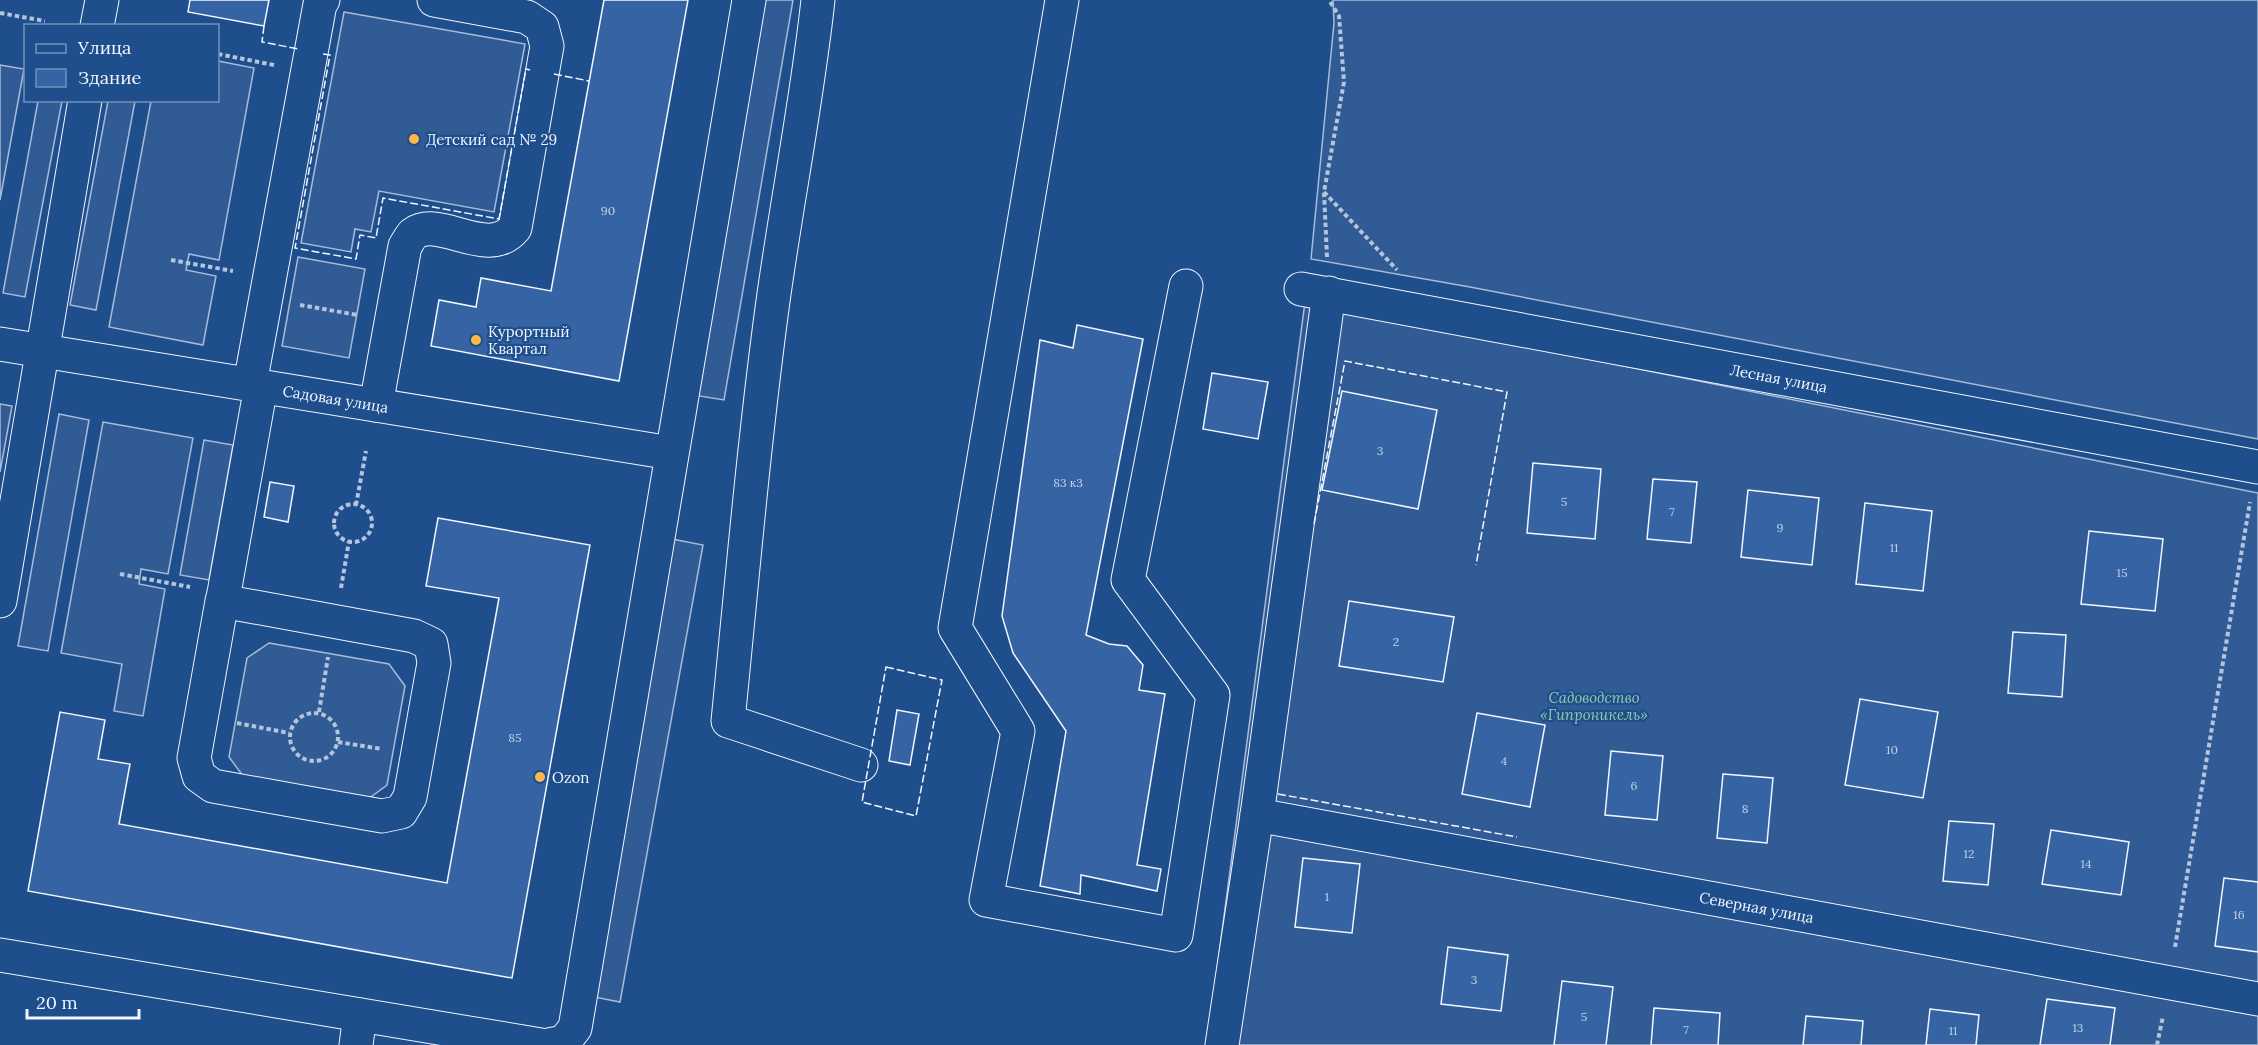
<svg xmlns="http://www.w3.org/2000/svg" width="2258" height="1045" font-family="Lora,serif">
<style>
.built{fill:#305b95;stroke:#a8bbd7;stroke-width:1.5}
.building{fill:#3563a3;stroke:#f2f6ff;stroke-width:1.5}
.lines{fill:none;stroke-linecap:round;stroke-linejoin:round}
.minor-casing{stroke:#f2f6ff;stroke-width:35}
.path{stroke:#b3c4dc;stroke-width:4;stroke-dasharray:4.5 3;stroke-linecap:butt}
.minor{stroke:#1f4e8c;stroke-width:33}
.fence{stroke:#f2f6ff;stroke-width:1.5;stroke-dasharray:8 3;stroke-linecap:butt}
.poi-dot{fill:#ffb74d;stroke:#1f4e8c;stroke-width:2}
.labels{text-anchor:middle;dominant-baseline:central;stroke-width:4.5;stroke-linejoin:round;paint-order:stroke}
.number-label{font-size:12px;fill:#c3d1e8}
.poi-label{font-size:15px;fill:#f2f6ff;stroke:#1f4e8c;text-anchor:start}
.street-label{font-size:15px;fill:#f2f6ff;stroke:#1f4e8c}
.park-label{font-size:15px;font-style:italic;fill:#97c8a6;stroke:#1f4e8c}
</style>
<rect width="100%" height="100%" fill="#1f4e8c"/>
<path class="built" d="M761,0h32l-69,400 -31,-5z
M1333,0h925v439l-788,-152 -159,-28 23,-236z
M344,12l181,32 -31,168 -115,-21 -8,41 -16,-3 -4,23 -50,-9z
M218,61l36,7 -35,192 -30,-6 -3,16 30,6 -13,69 -94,-18 42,-226 67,-1z
M0,65l24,4 -24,131z
M38,101h24l-37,196 -22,-4z
M108,101h27l-39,209 -26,-5z
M298,257l67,12 -16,89 -67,-12z
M1305,302l953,191v552h-1051z
M0,404l12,2 -12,66z
M59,414l30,6 -41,231 -30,-5z
M103,422l90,16 -25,136 -27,-5 -2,15 26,5 -22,127 -29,-5 8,-47 -61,-11z
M204,440l29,5 -24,135 -29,-5z
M672,539l31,6 -83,457 -31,-6z
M269,643l120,21 16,22 -18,99 -23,17 -118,-22 -17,-23 18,-99z"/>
<path class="building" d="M190,0h79l-5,26 -76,-14z
M604,0h84l-69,381 -188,-35 8,-46 37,7 5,-29 70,13z
M1077,325l66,14 -57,296 23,9 18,2 16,19 -4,25 26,4 -28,171 24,4 -4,22 -76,-16 -1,19 -40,-8 26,-155 -53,-78 -11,-37 38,-276 33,8z
M1212,373l56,9 -10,57 -55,-10z
M1342,391l95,19 -19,99 -96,-19z
M1533,463l68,6 -6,70 -68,-6z
M1653,479l44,3 -6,61 -44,-4z
M270,482l24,4 -6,36 -24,-5z
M1748,490l71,8 -7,67 -71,-8z
M1865,503l67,8 -9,80 -67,-7z
M438,518l152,27 -78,433 -484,-87 32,-179 45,8 -7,39 32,5 -11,60 328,59 52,-285 -73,-12z
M2089,531l74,8 -8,72 -74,-7z
M1349,601l105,16 -11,65 -104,-16z
M2013,632l53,3 -4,62 -54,-4z
M1860,699l78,13 -15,86 -78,-13z
M897,710l22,4 -9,51 -21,-4z
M1477,713l68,12 -15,82 -68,-13z
M1611,751l52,5 -6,64 -52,-5z
M1723,774l50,4 -6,65 -50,-5z
M1949,821l45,3 -6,61 -45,-4z
M2051,830l78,12 -8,53 -79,-11z
M1303,858l57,6 -8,69 -57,-6z
M2224,878l34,4v70l-43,-6z
M1448,947l60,8 -7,56 -60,-7z
M1562,981l51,6 -7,58h-52z
M2047,999l68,9 -5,37h-70z
M1654,1008l66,5 -2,32h-67z
M1930,1009l49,6 -3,30h-50z
M1806,1016l57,5 -2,24h-58z"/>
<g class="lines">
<defs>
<g id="minor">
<path d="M818,0c-11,101 -31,200 -45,301 -19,140 -31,280 -45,420l133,44"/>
<path d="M1062,0l-107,628 63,103 -32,169 190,35 37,-240 -85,-115 58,-294"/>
<path d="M97,26l5,-26"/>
<path id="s1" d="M1301,289l957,178"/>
<path id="s2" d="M0,344l671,109"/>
<path d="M250,384l70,-380 3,-4"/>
<path d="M376,405l29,-159c3,-4 5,-9 8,-12 26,-20 75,27 102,-6l32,-182 -5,-19 -15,-10 -93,-17"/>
<path d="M0,601l85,-501"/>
<path d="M222,601l192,35 17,8 3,19 -24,134 -9,15 -19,4 -80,-14 -89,-16 -14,-10 -5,-18 28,-157 2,-8 37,-207"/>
<path id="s3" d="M1257,815l1001,184"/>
<path d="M0,955l541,90"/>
<path d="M356,1045l4,-30"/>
<path d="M549,1045l15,-3 11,-14 174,-1028"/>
<path d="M1222,1045l35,-230 72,-522"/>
</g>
</defs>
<use href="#minor" class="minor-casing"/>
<path class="path" d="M0,13l45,8
M218,54l56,11
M1324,192l73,78
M1327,257l-3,-65 20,-110 -5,-66 -10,-16
M171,260l62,11
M300,305l58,10
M334 523a19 19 0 1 1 38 0a19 19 0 1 1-38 0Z
M356,505l10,-54
M120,574l70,13
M341,588l8,-47
M319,712l9,-55
M290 737a24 24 0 1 1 48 0a24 24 0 1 1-48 0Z
M237,723l52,10
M338,742l44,7
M2175,947l75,-445
M2157,1045l6,-29"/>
<use href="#minor" class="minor"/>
<path class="fence" d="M264,26l-2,16 37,7
M323,54l7,1 -35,193 61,11 4,-24 16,3 7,-40 116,21 27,-150 4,1
M554,74l35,7
M1314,524l31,-163 162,31 -31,173
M886,667l56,13 -26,136 -54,-14z
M1278,794l239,43"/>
</g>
<g class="poi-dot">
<circle cx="414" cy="139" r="6"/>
<circle cx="476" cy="340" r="6"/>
<circle cx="540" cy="777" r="6"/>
</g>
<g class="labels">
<g class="number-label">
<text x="608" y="210">90</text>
<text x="1380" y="450">3</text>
<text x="1068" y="482">83 к3</text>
<text x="1564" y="501">5</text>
<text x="1672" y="511">7</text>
<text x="1780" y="527">9</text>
<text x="1894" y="547">11</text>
<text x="2122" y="572">15</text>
<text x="1396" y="641">2</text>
<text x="515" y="737">85</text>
<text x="1892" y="749">10</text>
<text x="1504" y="760">4</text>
<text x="1634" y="785">6</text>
<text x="1745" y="808">8</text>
<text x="1969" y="853">12</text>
<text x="2086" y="863">14</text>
<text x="1327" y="896">1</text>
<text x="2239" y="914">16</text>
<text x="1474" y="979">3</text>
<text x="1584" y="1016">5</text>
<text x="2078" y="1027">13</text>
<text x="1686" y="1029">7</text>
<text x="1953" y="1030">11</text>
</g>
<g class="poi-label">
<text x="426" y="139">Детский сад № 29</text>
<text x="488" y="331">Курортный<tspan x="488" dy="17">Квартал</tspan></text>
<text x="552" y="777">Ozon</text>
</g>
<g class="street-label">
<text stroke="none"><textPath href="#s1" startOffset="486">Лесная улица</textPath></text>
<text stroke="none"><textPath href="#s2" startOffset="340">Садовая улица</textPath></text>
<text stroke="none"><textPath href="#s3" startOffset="508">Северная улица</textPath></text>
</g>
<g class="park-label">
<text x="1594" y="697">Садоводство<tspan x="1594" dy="17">«Гипроникель»</tspan></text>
</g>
</g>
<rect x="24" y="24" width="195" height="78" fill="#1f4e8c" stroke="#7391ba" stroke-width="1.5"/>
<rect x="36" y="44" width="30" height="9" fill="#1f4e8c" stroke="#7391ba" stroke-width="1.5"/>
<text x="78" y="54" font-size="18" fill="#f2f6ff">Улица</text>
<rect x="36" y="69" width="30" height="18" fill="#3563a3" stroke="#7391ba" stroke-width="1.5"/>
<text x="78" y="84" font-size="18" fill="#f2f6ff">Здание</text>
<path d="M27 1009v9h112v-9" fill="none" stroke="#f2f6ff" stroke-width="3"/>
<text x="36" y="1009" font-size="18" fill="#f2f6ff" stroke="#1f4e8c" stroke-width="4.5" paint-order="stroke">20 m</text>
</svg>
